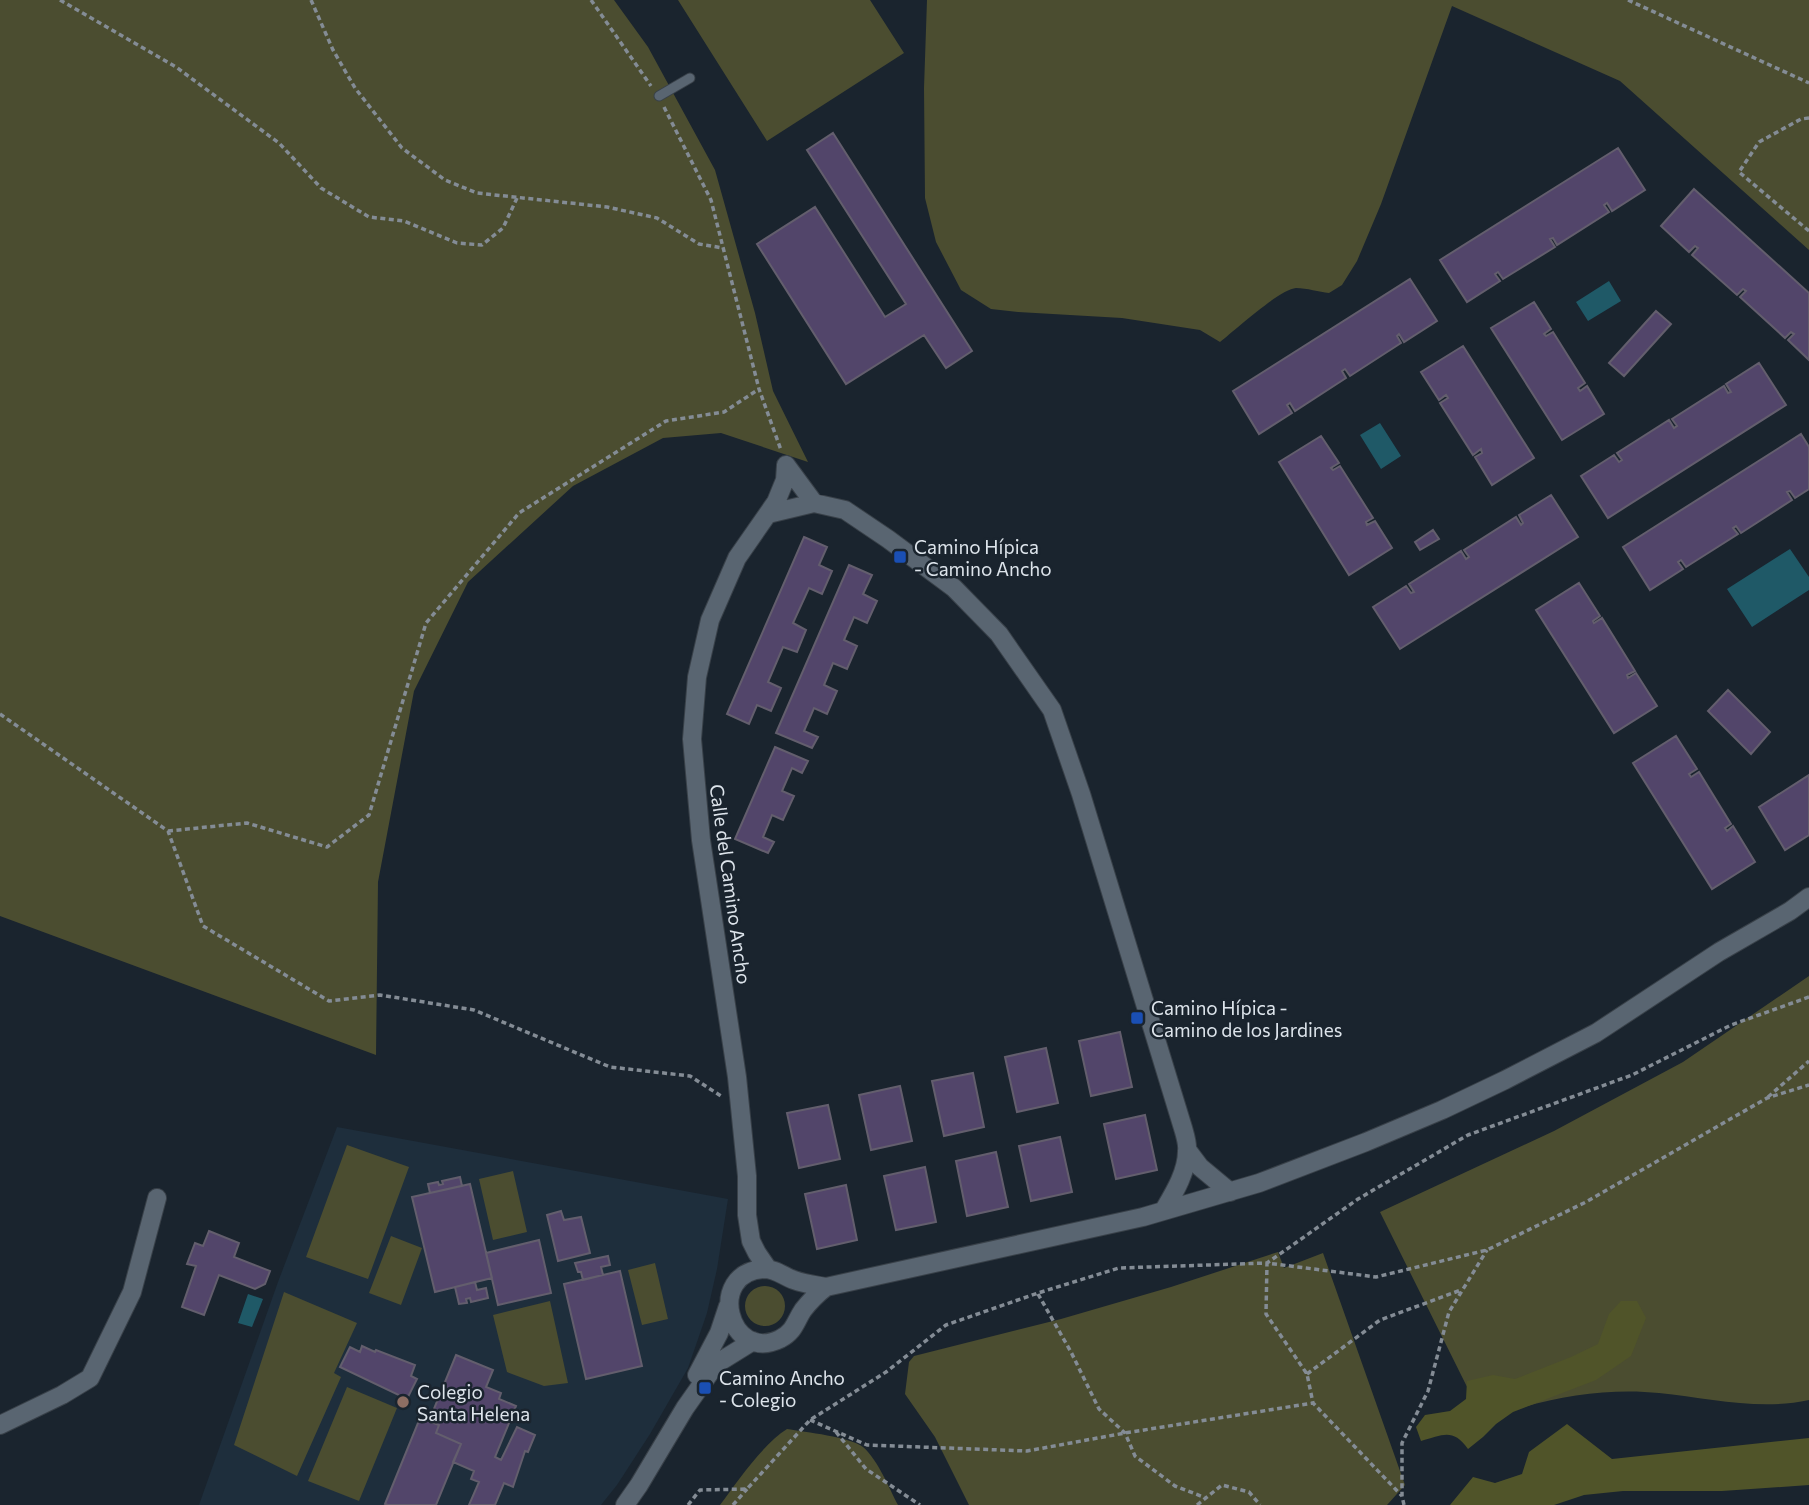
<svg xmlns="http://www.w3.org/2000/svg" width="1809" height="1505" font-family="Commissioner,sans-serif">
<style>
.built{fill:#1e2e3c}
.green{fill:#4b4d30}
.forest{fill:#505429}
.water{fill:#1f5967}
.building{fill:#52456a;stroke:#635e6d;stroke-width:2}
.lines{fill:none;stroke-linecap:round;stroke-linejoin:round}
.service-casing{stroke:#394149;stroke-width:11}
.minor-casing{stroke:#394149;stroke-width:20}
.path{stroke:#848c95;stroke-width:3.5;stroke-dasharray:5 3.5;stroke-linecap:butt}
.service{stroke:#596571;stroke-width:9}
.minor{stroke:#596571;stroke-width:18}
.transit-dot{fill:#1a4fb4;stroke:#1a242e;stroke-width:2.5}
.education-dot{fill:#8d6e63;stroke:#1a242e;stroke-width:2.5}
.labels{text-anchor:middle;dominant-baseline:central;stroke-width:5;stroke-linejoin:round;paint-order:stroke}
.poi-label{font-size:19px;fill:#dde4eb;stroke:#1a242e;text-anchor:start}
.street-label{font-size:19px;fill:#dde4eb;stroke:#1a242e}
</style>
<rect width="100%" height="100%" fill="#1a242e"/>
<path class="built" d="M337,1127l391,72 -11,70 -10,44 -19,55 -38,66 -33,51 -16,20h-402l79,-223z"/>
<path class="green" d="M0,0h614l34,47 67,123 40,143 18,78 35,71 -87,-29 -58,5 -90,48 -105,96 -54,109 -36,191 -2,173 -376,-139z
M678,0h192l34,53 -137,88z
M927,0h882v250l-189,-169 -168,-75 -71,198 -24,57 -15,24 -13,8c-10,-1 -22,-5 -33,-5 -16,1 -62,43 -76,54l-20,-12 -78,-12 -104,-6 -27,-3 -30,-19 -25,-48 -11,-44 -1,-110z
M1809,976v424c-50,11 -100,-2 -150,-7 -53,-6 -127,5 -174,30l-105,-211 174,-81 129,-69z
M347,1145l62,22 -41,112 -62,-22z
M513,1171l14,61 -34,8 -14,-61z
M391,1236l31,12 -21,57 -32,-12z
M1278,1252l6,16 39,-15 82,232 -18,20h-418l-34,-68 -30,-43 4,-32 5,-6 147,-37 110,-32z
M655,1263l13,56 -26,6 -14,-55z
M745 1306a20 20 0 1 1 40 0a20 20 0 1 1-40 0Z
M284,1292l73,31 -23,50 7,4 -44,99 -63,-31z
M550,1301l18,82 -24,3 -37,-14 -14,-57z
M347,1387l50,21 -38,93 -51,-20z
M787,1429c18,3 64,8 76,18 15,13 26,41 35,58h-178c17,-23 43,-61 67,-76z"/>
<path class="forest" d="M1621,1301h16l9,17 -15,38 -35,24 -83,32 -17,12 -13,13 -15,12c-15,-21 -25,-14 -47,-8l-5,-14 9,-12 25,-4 16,-12 1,-18 26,-6 22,4 56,-22 27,-13 11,-30z
M1567,1424l45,35 197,-21v47l-87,6h-99l-39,4 -30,10h-104l23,-28 22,6 27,-9 7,-22z"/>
<path class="water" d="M1609,281l12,20 -33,20 -12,-19z
M1380,423l21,33 -20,13 -21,-34z
M1790,549l19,28v13l-57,37 -25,-38z
M248,1294l15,5 -11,28 -14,-4z"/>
<path class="building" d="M833,133l139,218 -26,17 -22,-33 -78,49 -89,-140 58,-37 70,110 21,-13 -99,-154z
M1618,148l27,42 -33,21 -5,-8 -3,2 5,7 -52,33 -4,-7 -3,1 5,8 -52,32 -5,-7 -3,2 5,7 -33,21 -27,-42z
M1694,189l115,104v67l-21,-20 6,-6 -3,-2 -6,6 -45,-41 6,-6 -3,-2 -6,6 -45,-40 6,-7 -3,-2 -6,6 -28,-26z
M1410,279l27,42 -33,21 -5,-8 -2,2 4,7 -51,33 -5,-7 -3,2 4,7 -51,33 -5,-8 -3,2 5,8 -33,21 -26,-43z
M1534,302l17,27 -7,5 2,2 7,-4 32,51 -7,5 2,3 7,-5 17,28 -42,26 -71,-112z
M1656,311l15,13 -47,52 -15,-13z
M1463,346l71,112 -42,27 -17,-28 7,-4 -1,-4 -8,6 -33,-52 8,-5 -2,-3 -7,5 -18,-28z
M1759,363l27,42 -178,113 -27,-42 33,-21 5,7 3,-2 -5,-7 52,-33 5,8 3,-2 -5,-7 52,-33 4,7 3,-1 -5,-8z
M1801,434l8,13v42l-14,9 -5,-7 -3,1 5,8 -51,33 -5,-7 -3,2 5,6 -52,33 -5,-7 -3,2 5,7 -33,21 -27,-43z
M1321,436l18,27 -8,5 2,2 7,-4 33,52 -7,4 1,3 8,-4 17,27 -43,27 -70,-113z
M1551,495l27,42 -178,112 -27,-42 33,-21 5,7 3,-1 -5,-8 52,-33 5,8 3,-2 -5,-7 52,-33 5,8 2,-2 -4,-8z
M1433,530l6,9 -19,11 -5,-8z
M804,537l23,10 -8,18 13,6 -10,23 -13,-6 -16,35 13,7 -9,22 -14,-5 -15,35 13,6 -10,23 -14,-6 -8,19 -22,-10z
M849,565l23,10 -9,19 14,7 -10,22 -13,-6 -10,23 13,6 -10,23 -14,-6 -9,22 13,6 -10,23 -13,-6 -10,23 14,6 -6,11 -36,-15z
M1579,583l21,33 -7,5 1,2 8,-5 33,53 -8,4 1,3 8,-5 21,33 -43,27 -78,-123z
M1728,690l42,42 -19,22 -43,-43z
M1676,736l21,33 -8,5 2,3 8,-5 32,52 -6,4 2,3 6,-5 22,36 -43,27 -79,-126z
M775,747l33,14 -6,12 -10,-5 -10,23 12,5 -11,24 -11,-5 -9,22 11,5 -6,11 -33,-14z
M1809,775v60l-24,15 -26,-43z
M1120,1032l12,55 -41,9 -12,-55z
M1046,1048l12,55 -41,9 -12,-55z
M973,1073l11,54 -40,9 -12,-55z
M900,1086l12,55 -41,9 -12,-55z
M828,1105l12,54 -41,9 -12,-55z
M1145,1115l12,55 -41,9 -12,-55z
M1060,1137l12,55 -41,9 -12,-55z
M996,1152l12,55 -41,9 -11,-55z
M925,1167l11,55 -40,8 -12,-54z
M460,1177l2,9 -32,7 -2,-9 10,-2 1,3 4,-1 -1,-3z
M470,1184l22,94 -57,14 -23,-95z
M846,1185l11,55 -40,9 -12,-55z
M561,1211l3,9 17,-3 9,36 -32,8 -11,-46z
M209,1231l30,12 -5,14 36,14 -5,13 -10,5 -36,-14 -15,40 -22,-8 14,-41 -9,-2 8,-21 8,3z
M539,1240l12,53 -53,12 -12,-52z
M608,1256l2,9 -9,2 2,8 -20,5 -2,-8h-3l-3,-9z
M620,1271l22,95 -56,13 -22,-95z
M475,1282l2,8 9,-2 2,10 -17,4 -1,-4 -4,1 1,4 -8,1 -4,-17z
M362,1346l13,6 1,-2 39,15 -4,11 6,3 -10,20 -67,-32 10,-20 10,5z
M456,1355l37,15 -7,17 15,6 -2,6 17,7 -21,51 6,3 16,-33 18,8 -7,17 -3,-1 -12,36 -9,-4 -9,22h-26l10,-23 -8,-3 3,-8 -21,-9 8,-18 -25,-11 3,-8 -10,-4z
M420,1418l19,7 -3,8 25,11 -25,61h-48l-3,-1z"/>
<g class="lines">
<defs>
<path id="service" d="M659,96l31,-18"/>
<path id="minor" d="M786,465l28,38
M768,514l46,-11 31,7 43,29 66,49 45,46 53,76 29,84 102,334c2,7 5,16 4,23 0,21 -13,42 -23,59
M1188,1151l12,16 30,25
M768,1269l-11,-16 -6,-12 -4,-26v-39l-10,-99 -36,-237 -9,-101 5,-62 13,-57 27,-62 39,-56 9,-22 1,-15
M826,1287c-9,7 -16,14 -23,23 -8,12 -8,21 -23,29 -51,25 -75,-67 -16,-70 12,0 19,7 30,11 11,4 21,5 32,7l317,-70 116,-34 107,-41 76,-32 63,-30 91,-47 123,-81 71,-41 19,-14
M697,1375l22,-42 9,-27
M0,1425l62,-30 28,-17 42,-86 25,-94
M625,1505l14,-20 46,-77 31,-44 37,-23"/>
</defs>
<use href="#service" class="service-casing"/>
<use href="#minor" class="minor-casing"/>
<path class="path" d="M60,0l116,67 103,76 42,45 48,29 35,4 53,22 25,2 21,-17 14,-30
M311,0l22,50 22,38 47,60 43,32 32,13 130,14 50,11 42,26 24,4
M591,0l60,86
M1628,0l181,83
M664,107l47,93 48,189 22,61
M1809,118l-8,1 -42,23 -20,30 70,59
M0,714l168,117 35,95 126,75 51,-6 94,15 136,57 80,9 31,20
M168,831l79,-8 80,24 42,-32 57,-192 93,-110 147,-92 58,-9 35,-23
M1809,997l-78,28 -99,50 -164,60 -110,64 -91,64 109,14 111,-27 99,-48 181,-104 42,-13
M1768,1097l41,-36
M1038,1294l33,58 28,57 26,24 10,23 40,30 31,12
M1307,1374l73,-54 81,-30
M810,1420l57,25 160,6 98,-18 188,-30
M836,1432l30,37 54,36
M688,1505l12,-15 47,-1 63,-69 76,-48 60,-47 92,-32 81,-25 148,-5 -1,51 41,60 6,29 89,93
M733,1505l14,-16
M1197,1505l25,-20 27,7 11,13
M1404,1505l-2,-9v-53l26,-52 21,-79 38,-62"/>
<use href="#service" class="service"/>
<use href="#minor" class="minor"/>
</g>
<g class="transit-dot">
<rect x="893" y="550" width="14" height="14" rx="3.5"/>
<rect x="1130" y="1011" width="14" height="14" rx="3.5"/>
<rect x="698" y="1381" width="14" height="14" rx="3.5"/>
</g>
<circle class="education-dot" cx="403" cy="1402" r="7"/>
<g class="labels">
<g class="poi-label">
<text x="914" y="546">Camino Hípica<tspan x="914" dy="22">- Camino Ancho</tspan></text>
<text x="1151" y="1007">Camino Hípica -<tspan x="1151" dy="22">Camino de los Jardines</tspan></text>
<text x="719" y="1377">Camino Ancho<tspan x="719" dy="22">- Colegio</tspan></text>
<text x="417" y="1391">Colegio<tspan x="417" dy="22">Santa Helena</tspan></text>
</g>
<g class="street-label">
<text transform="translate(731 884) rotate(82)">Calle del Camino Ancho</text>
</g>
</g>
</svg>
